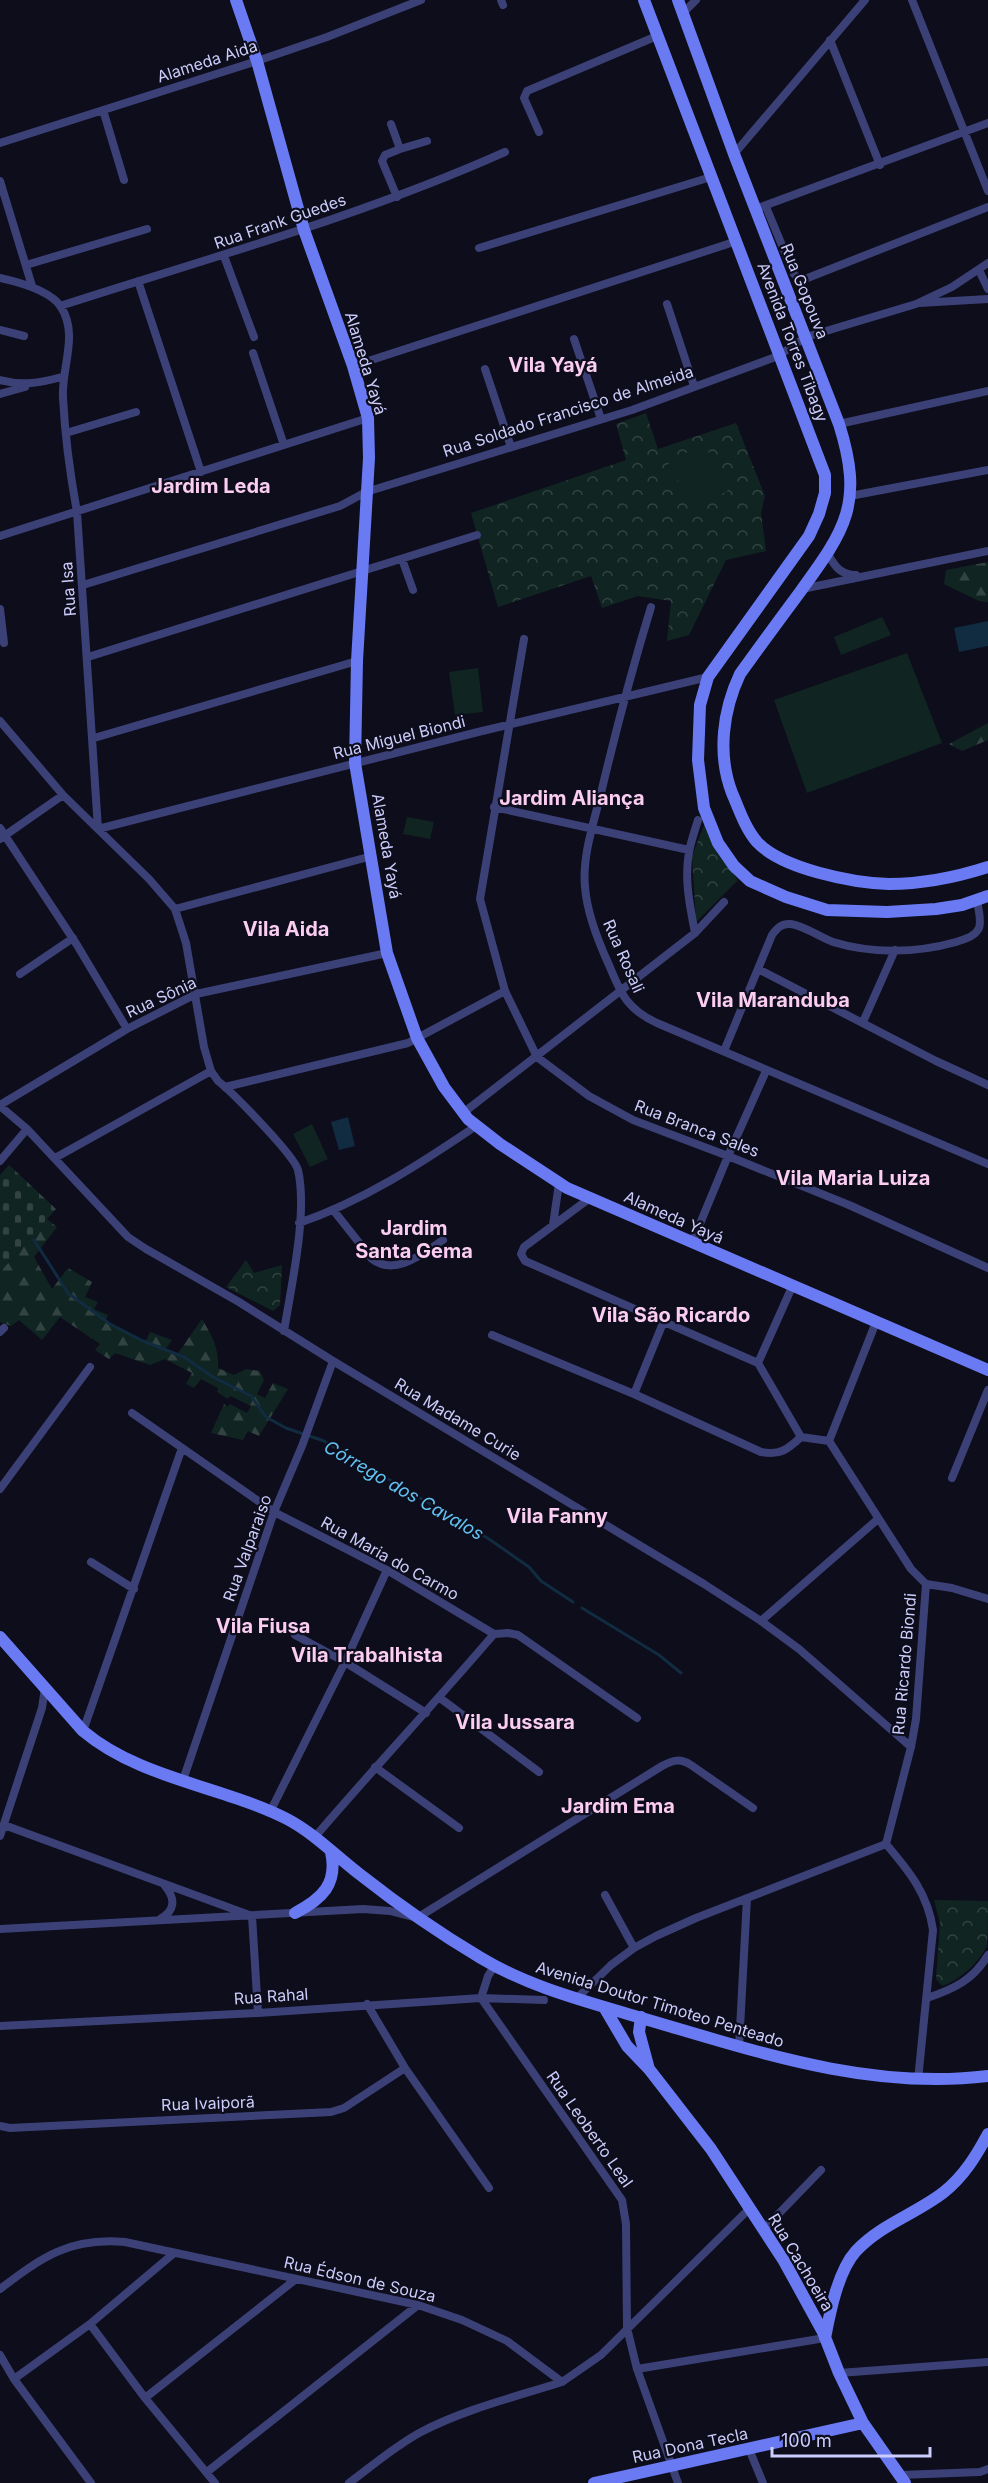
<svg xmlns="http://www.w3.org/2000/svg" width="988" height="2483" font-family="Inter,sans-serif">
<style>
.forest{fill:url(#forest-firs)}
.cemetery{fill:url(#cemetery-stones)}
.park{fill:url(#park-crowns)}
.garden{fill:#102521}
.water{fill:#112b40}
.lines{fill:none;stroke-linecap:round;stroke-linejoin:round}
.stream{stroke:#112b40;stroke-width:3}
.street{stroke:#3b4177;stroke-width:8}
.secondary{stroke:#6a7af3;stroke-width:12}
.labels{text-anchor:middle;dominant-baseline:central;stroke-width:4.5;stroke-linejoin:round;paint-order:stroke}
.street-label{font-size:16px;fill:#cccdfb;stroke:#0d0d1c}
.water-label{font-size:18px;font-style:italic;fill:#62c3f3;stroke:#0d0d1c}
.quarter-label{font-size:20px;font-weight:bold;fill:#fbcdf1;stroke:#0d0d1c}
</style>
<defs>
<pattern id="forest-firs" width="22" height="20" patternUnits="userSpaceOnUse" patternTransform="scale(1.5)"><rect width="22" height="20" fill="#102521"/><path d="M5 1l3.5 6h-7zM16 11l3.5 6h-7z" fill="#324342"/></pattern>
<pattern id="cemetery-stones" width="16" height="16" patternUnits="userSpaceOnUse" patternTransform="scale(1.5)"><rect width="16" height="16" fill="#102521"/><path d="M2 7V4a2 2 0 0 1 4 0v3zM10 15v-3a2 2 0 0 1 4 0v3z" fill="#324342"/></pattern>
<pattern id="park-crowns" width="20" height="18" patternUnits="userSpaceOnUse" patternTransform="scale(1.5)"><rect width="20" height="18" fill="#102521"/><path d="M2 6a3 3 0 1 1 6 0M12 15a3 3 0 1 1 6 0" fill="none" stroke="#324342"/></pattern>
</defs>
<rect width="100%" height="100%" fill="#0d0d1c"/>
<path class="forest" d="M988,562v40l-9,-1 -35,-17 2,-14z
M988,723v17l-26,11 -13,-7z
M47,1219l10,8 -23,30 18,32 16,-21 24,14 -7,15 13,5 -4,7 14,6 -3,7 40,20 5,-10 22,8 -7,10 11,6 26,-37c10,17 17,29 16,49l16,7 12,-6 14,2 4,9 -7,14 8,4 8,-15 15,6 -29,47 -11,-5 -5,9 -32,-7 13,-29 4,3 2,-3 17,9 4,-7 -21,-10 -2,3 -11,-7 1,-4 -17,-9 -7,9 -8,-4 6,-11 -27,-14 -15,6 -35,-12 -6,6 -14,-9 5,-6 -40,-27 -18,23 -23,-20 -8,6 -11,-4v-50z"/>
<path class="cemetery" d="M9,1165l47,44 -56,63v-97z"/>
<path class="park" d="M646,413l12,36 78,-26 29,73 -4,17 5,38 -40,9 -37,75 -22,6 4,-40 -33,-5 -36,12 -11,-32 -93,31 -27,-94 155,-53 -10,-36z
M706,820l13,36 19,24 -42,42 -4,-66z
M246,1260l8,13 28,-8 -2,40 -7,6 -47,-24z
M934,1900l54,1c0,11 0,35 -1,44 -7,17 -27,35 -45,41l-6,-7 4,-56z"/>
<path class="garden" d="M703,443l27,46 -35,21 -27,-46z
M882,617l9,18 -50,20 -7,-18z
M907,653l35,90 -135,50 -33,-93z
M478,668l5,44 -28,3 -6,-43z
M407,817l27,5 -4,17 -27,-5z
M312,1124l16,35 -18,8 -17,-33z"/>
<path class="water" d="M988,621v25l-29,6 -5,-24z
M348,1117l7,29 -16,4 -8,-28z"/>
<g class="lines">
<path class="stream" d="M34,1240l34,53 42,31 33,17 41,16 29,20 38,19 15,21 20,11 38,13 165,98 40,28 12,14 32,21
M582,1608l77,47 22,18"/>
<path class="street" d="M501,0l2,5
M912,0l76,191
M683,13l13,-13
M830,40l50,125
M103,110l21,70
M391,124l9,25 -15,6 -3,6 15,36
M539,132l-15,-34 3,-7 130,-55
M0,143l257,-82 70,-24 94,-37
M400,149l27,-8
M734,154l131,-154
M0,181l32,105
M761,207l227,-84
M766,207l28,67 4,4 7,1 183,-72
M479,248l232,-71
M224,256l30,81
M26,265l121,-36
M979,270l9,19
M0,278c18,4 50,12 61,29 18,28 0,61 2,91 2,38 7,76 14,114l21,317 380,-97 230,-55
M138,281l63,191
M919,303l69,-4
M667,304l27,82
M60,306c152,-49 299,-89 445,-154
M0,330l24,6
M574,339l27,80
M253,353l31,92
M353,366l384,-125
M485,369l26,78
M0,380c23,6 39,3 62,-3
M0,394l25,-7
M839,424l149,-33
M66,433l70,-21
M850,496l138,-26
M0,536l368,-118
M828,554c7,13 13,21 28,21
M402,559l11,31
M83,585l257,-79 26,-14 266,-82 146,-54 28,-19 110,-33 36,-17 36,-24
M802,589l186,-38
M651,607c-19,62 -35,123 -50,186 -7,29 -19,63 -16,94 2,27 13,54 24,78 12,29 18,44 48,58l331,141
M0,609l4,34
M524,639l-44,260 25,92 32,66 52,39 44,24 95,36 121,49 139,63
M88,657l389,-122
M0,721l63,74 86,84 26,30 11,34 18,104 7,24 7,10c15,12 76,74 80,89 10,43 -7,117 -14,161
M94,738l263,-77
M494,807l195,43
M0,828l77,117 50,84
M0,839l63,-44
M175,909l197,-53
M695,933c-5,-26 -11,-54 -6,-81 2,-11 6,-22 9,-32
M758,969l178,92 52,24
M20,974l53,-36
M863,1022l32,-72
M724,1051l48,-116c5,-7 10,-12 19,-11 14,2 28,13 42,18 39,12 84,11 123,0 8,-3 19,-5 23,-14 3,-8 -1,-19 -2,-28
M225,1087l183,-44 97,-52
M0,1105l127,-76 69,-35 191,-41
M0,1106l27,23 101,108 18,12 93,53 94,59 371,223 57,37 38,28 112,98
M463,1113l232,-180 29,-31
M55,1158l156,-87
M0,1161l27,-32
M590,1198l-66,49 -3,7 4,7 233,102 43,74
M334,1211l38,48c24,18 51,-6 71,-19
M299,1223c64,-22 121,-59 177,-97
M553,1225l6,-42
M692,1243l36,-87 38,-85
M0,1332l4,-4
M492,1335l142,59 127,58c19,4 27,-3 40,-15l28,4
M758,1363l34,-76
M634,1394l29,-71
M132,1413l142,99 113,58 107,64 14,-1 10,2 119,83
M829,1441l82,128 15,15 -10,135 -5,28 -25,97
M829,1441l47,-119
M952,1478l36,-88
M0,1489l90,-122
M91,1562l43,27
M926,1584l26,4 36,11
M761,1621l117,-102
M295,1635l50,27 81,51
M440,1698l99,74
M83,1731l99,-283
M375,1767l84,61
M183,1780l91,-268 28,-66 31,-85
M270,1812l75,-150 42,-92
M4,1825l248,91 6,97
M0,1836l42,-128 3,-20
M314,1838c59,-69 121,-135 180,-204
M886,1844c23,27 42,50 47,86l-15,150
M605,1895l29,53
M160,1919c15,-8 16,-20 5,-33
M0,1929l363,-20 27,2 27,7 245,-152c11,-6 18,-8 29,-1l62,43
M481,1998l141,202 4,24 1,104 10,41 41,114
M481,1998l7,-22 7,-11
M577,1998l34,-33 23,-17 22,-12 40,-18 190,-74
M927,1998c27,-9 46,-18 61,-43
M367,2004l38,64 84,120
M0,2026l258,-13 223,-15 63,2
M739,2047l8,-149
M0,2126l10,2 321,-16 13,-4 61,-40
M763,2230l58,-60
M0,2289c42,-32 70,-52 125,-47l293,63 44,15 45,21 55,41 39,-27 148,-146
M90,2324l55,74 70,85
M0,2355l14,24 77,104
M637,2369l188,-31
M839,2373l149,-11
M14,2379l76,-55 83,-70
M145,2398l151,-119
M749,2449l14,34
M207,2472l211,-167
M900,2475l80,-3 8,-3
M349,2483c23,-17 46,-37 72,-51 44,-23 94,-35 141,-50"/>
<path class="secondary" d="M236,0l21,61 47,169 49,136 15,52 1,40 -12,203 -2,102 32,190 30,85 27,49 24,32 32,25 67,44 421,182
M644,0l181,475v18l-6,21 -10,22 -101,141 -8,28 -2,55 6,48 14,35 16,23 16,15 36,16 41,13 60,2 49,-3 26,-4 26,-9
M678,0l56,154 105,270c25,79 7,105 -39,168 -20,27 -40,54 -60,82 -17,36 -23,80 -8,119 7,16 13,35 25,49 25,27 96,41 132,42 33,0 68,-7 99,-17
M0,1637l83,94c57,48 139,55 204,88 27,14 51,39 75,57 38,30 77,57 119,82 48,29 104,43 157,59 114,33 230,74 350,59
M295,1913c27,-14 43,-29 36,-61
M604,2007l23,39 22,23 62,80 73,112 39,71 16,41 24,50 42,60
M641,2017l-2,15 10,37
M825,2338c5,-26 13,-67 31,-87 25,-27 60,-37 88,-59 20,-16 32,-36 44,-58
M594,2483l269,-60"/>
</g>
<g class="labels">
<g class="street-label">
<text transform="translate(207 61) rotate(-18)">Alameda Aida</text>
<text transform="translate(280 221) rotate(-19)">Rua Frank Guedes</text>
<text transform="translate(805 291) rotate(68)">Rua Gopouva</text>
<text transform="translate(793 342) rotate(69)">Avenida Torres Tibagy</text>
<text transform="translate(366 363) rotate(73)">Alameda Yayá</text>
<text transform="translate(568 411) rotate(-18)">Rua Soldado Francisco de Almeida</text>
<text transform="translate(68 589) rotate(-94)">Rua Isa</text>
<text transform="translate(399 737) rotate(-14)">Rua Miguel Biondi</text>
<text transform="translate(387 846) rotate(80)">Alameda Yayá</text>
<text transform="translate(624 956) rotate(66)">Rua Rosali</text>
<text transform="translate(161 997) rotate(-25)">Rua Sônia</text>
<text transform="translate(697 1128) rotate(21)">Rua Branca Sales</text>
<text transform="translate(674 1217) rotate(24)">Alameda Yayá</text>
<text transform="translate(458 1419) rotate(31)">Rua Madame Curie</text>
<text transform="translate(247 1548) rotate(-70)">Rua Valparaiso</text>
<text transform="translate(390 1558) rotate(29)">Rua Maria do Carmo</text>
<text transform="translate(904 1664) rotate(-85)">Rua Ricardo Biondi</text>
<text transform="translate(271 1996) rotate(-4)">Rua Rahal</text>
<text transform="translate(660 2004) rotate(17)">Avenida Doutor Timoteo Penteado</text>
<text transform="translate(208 2103) rotate(-2)">Rua Ivaiporã</text>
<text transform="translate(590 2129) rotate(55)">Rua Leoberto Leal</text>
<text transform="translate(801 2262) rotate(59)">Rua Cachoeira</text>
<text transform="translate(360 2279) rotate(13)">Rua Édson de Souza</text>
<text transform="translate(690 2445) rotate(-12)">Rua Dona Tecla</text>
</g>
<g class="water-label">
<text transform="translate(404 1490) rotate(30)">Córrego dos Cavalos</text>
</g>
<g class="quarter-label">
<text x="553" y="365">Vila Yayá</text>
<text x="211" y="486">Jardim Leda</text>
<text x="572" y="798">Jardim Aliança</text>
<text x="286" y="929">Vila Aida</text>
<text x="773" y="1000">Vila Maranduba</text>
<text x="853" y="1178">Vila Maria Luiza</text>
<text x="414" y="1228">Jardim<tspan x="414" dy="23">Santa Gema</tspan></text>
<text x="671" y="1315">Vila São Ricardo</text>
<text x="557" y="1516">Vila Fanny</text>
<text x="263" y="1626">Vila Fiusa</text>
<text x="367" y="1655">Vila Trabalhista</text>
<text x="515" y="1722">Vila Jussara</text>
<text x="618" y="1806">Jardim Ema</text>
</g>
</g>
<path d="M772 2447v9h158v-9" fill="none" stroke="#cccdfb" stroke-width="3"/>
<text x="781" y="2447" font-size="18" fill="#cccdfb" stroke="#0d0d1c" stroke-width="4.5" paint-order="stroke">100 m</text>
</svg>
